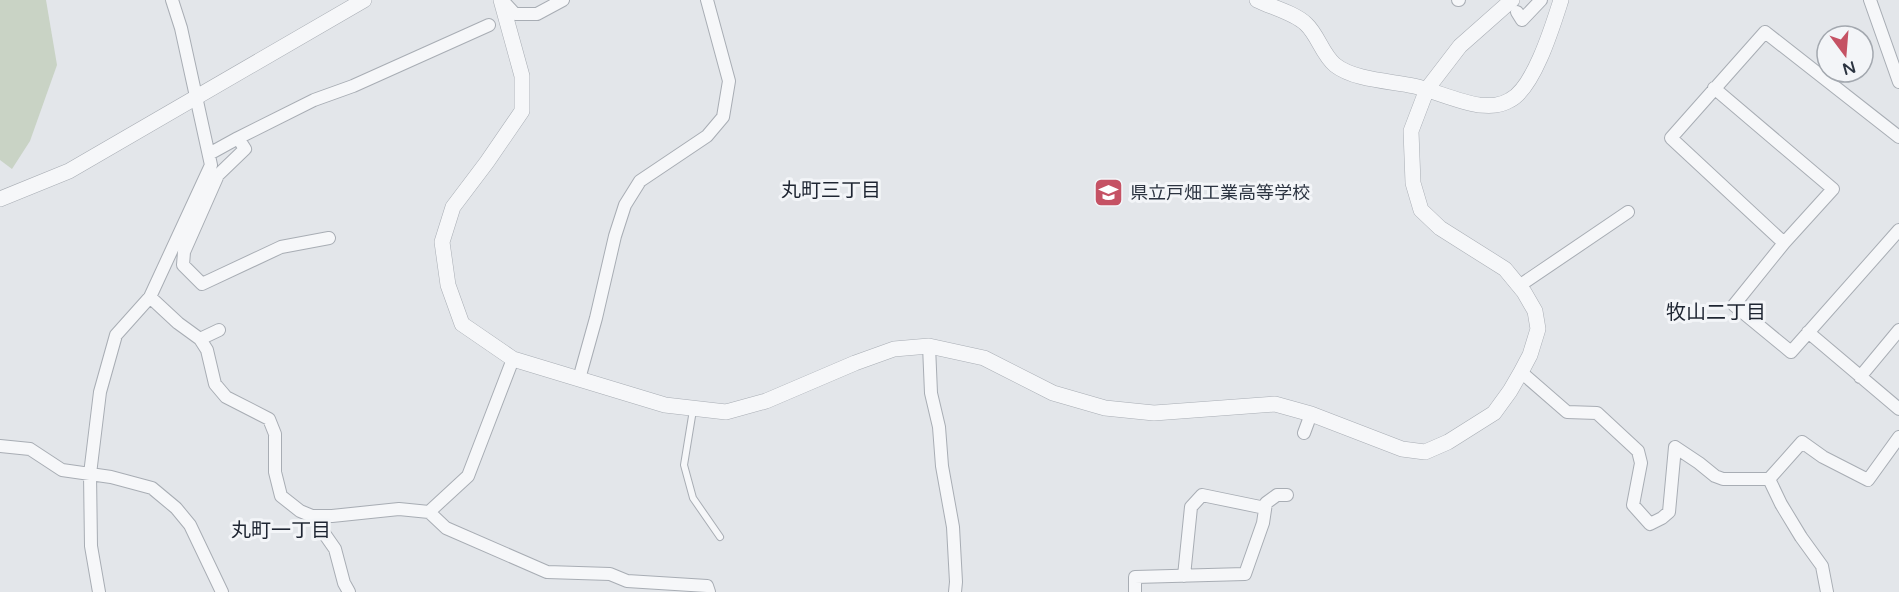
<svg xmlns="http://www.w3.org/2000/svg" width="1899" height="592" font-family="'Varela Round','Noto Sans JP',sans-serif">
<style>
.green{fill:#c9d3c5}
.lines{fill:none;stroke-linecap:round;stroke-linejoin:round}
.service-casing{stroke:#a8adb4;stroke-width:8}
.minor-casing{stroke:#a8adb4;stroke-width:14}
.tertiary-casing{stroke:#a8adb4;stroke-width:16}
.service{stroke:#f6f7f9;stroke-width:6}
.minor{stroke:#f6f7f9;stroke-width:12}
.tertiary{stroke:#f6f7f9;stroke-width:15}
.labels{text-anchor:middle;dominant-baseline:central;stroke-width:6;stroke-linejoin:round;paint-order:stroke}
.poi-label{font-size:18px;fill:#2c3441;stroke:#f3f5f8;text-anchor:start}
.neighbourhood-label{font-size:20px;fill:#1e2532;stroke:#f3f5f8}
</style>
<rect width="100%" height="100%" fill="#e3e6ea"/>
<path class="green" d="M0,0h46l11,65 -27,76 -18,28 -12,-9z"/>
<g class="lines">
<defs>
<path id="service" d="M693,410l-9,55 9,33 27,39"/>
<path id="minor" d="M502,0l13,14h22l26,-14
M1458,0h1
M1870,0l29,82
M1517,12l5,8 19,-20
M1714,88l119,101 -49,54
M1899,137l-134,-105 -94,106 113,105 -50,62 57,47 108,-122
M238,138l76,-38 39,-14 136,-61
M209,154l29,-16 7,11 -27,26 -34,77 -1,13 19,19 79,-37 48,-9
M1519,286l109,-74
M150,297l28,26 22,16 7,11 8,34 11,13 43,22 6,15v38l6,24 19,15 12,5h20l67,-7 30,3 39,-36 45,-117
M1808,332l91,77
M200,339l19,-9
M929,346l2,47 8,34 3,39 11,61 3,55 -1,10
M1521,372l46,40 30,1 41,38 3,12 -8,42 17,19 12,-6 7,-6 6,-65 24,16 16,13 8,3h46l33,-37 21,15 45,23 31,-43
M1860,377l39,-47
M579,379l17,-61 19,-82 10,-31 15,-24 67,-45 16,-19 6,-36 -22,-81
M1304,433l7,-19
M0,446l30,3 32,21 49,7 41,11 24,20 14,17 32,67
M1769,479l12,25 20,33 21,29 5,26
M429,512l17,16 101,44 63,2 17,7 80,5 2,6
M312,516l23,33 9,34 5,9
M1184,576l7,-69 11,-12 63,13
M99,592l-8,-46 -1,-72 10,-82 16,-57 34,-38 61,-132 -30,-137 -9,-28
M1135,592v-15l110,-3 18,-51 3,-20 11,-8h10"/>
<path id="tertiary" d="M501,0l21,76v35l-35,51 -34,45 -11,35 6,43 14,39 51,35 152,46 61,7 40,-11 89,-38 39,-14 35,-3 55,12 69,35 52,15 49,5 121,-9 36,10 91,35 23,3 23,-10 46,-29 16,-22 11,-19 9,-17 8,-26 -3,-18 -11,-19 -19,-23 -65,-41 -19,-18 -8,-27 -2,-52 16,-42 33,-43 52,-46
M1257,0c14,7 38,13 49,24 12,11 16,30 29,41 19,15 55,16 79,21 21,5 44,16 65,19 12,1 21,1 31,-5 24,-12 43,-75 51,-100
M0,199l69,-28 295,-171"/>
</defs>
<use href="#service" class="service-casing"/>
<use href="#minor" class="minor-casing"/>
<use href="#tertiary" class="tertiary-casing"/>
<use href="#service" class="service"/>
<use href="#minor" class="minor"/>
<use href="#tertiary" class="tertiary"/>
</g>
<defs>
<symbol id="school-square" viewBox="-11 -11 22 22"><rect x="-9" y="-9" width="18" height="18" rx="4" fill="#c55264" stroke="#f3f5f8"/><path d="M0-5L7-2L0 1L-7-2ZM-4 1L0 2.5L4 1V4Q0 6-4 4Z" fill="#fff"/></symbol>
</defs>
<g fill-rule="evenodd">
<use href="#school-square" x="1092" y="176" width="33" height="33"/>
</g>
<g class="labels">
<g class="poi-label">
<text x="1130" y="193">県立戸畑工業高等学校</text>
</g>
<g class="neighbourhood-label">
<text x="831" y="191">丸町三丁目</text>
<text x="1716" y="313">牧山二丁目</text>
<text x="281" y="531">丸町一丁目</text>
</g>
</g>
<g transform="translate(1845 54) rotate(164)"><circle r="28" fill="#f3f5f8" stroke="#a3a8af" stroke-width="1.5"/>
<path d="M0-4.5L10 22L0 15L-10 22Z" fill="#c55264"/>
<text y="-9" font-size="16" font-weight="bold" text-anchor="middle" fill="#2c3441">N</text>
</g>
</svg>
